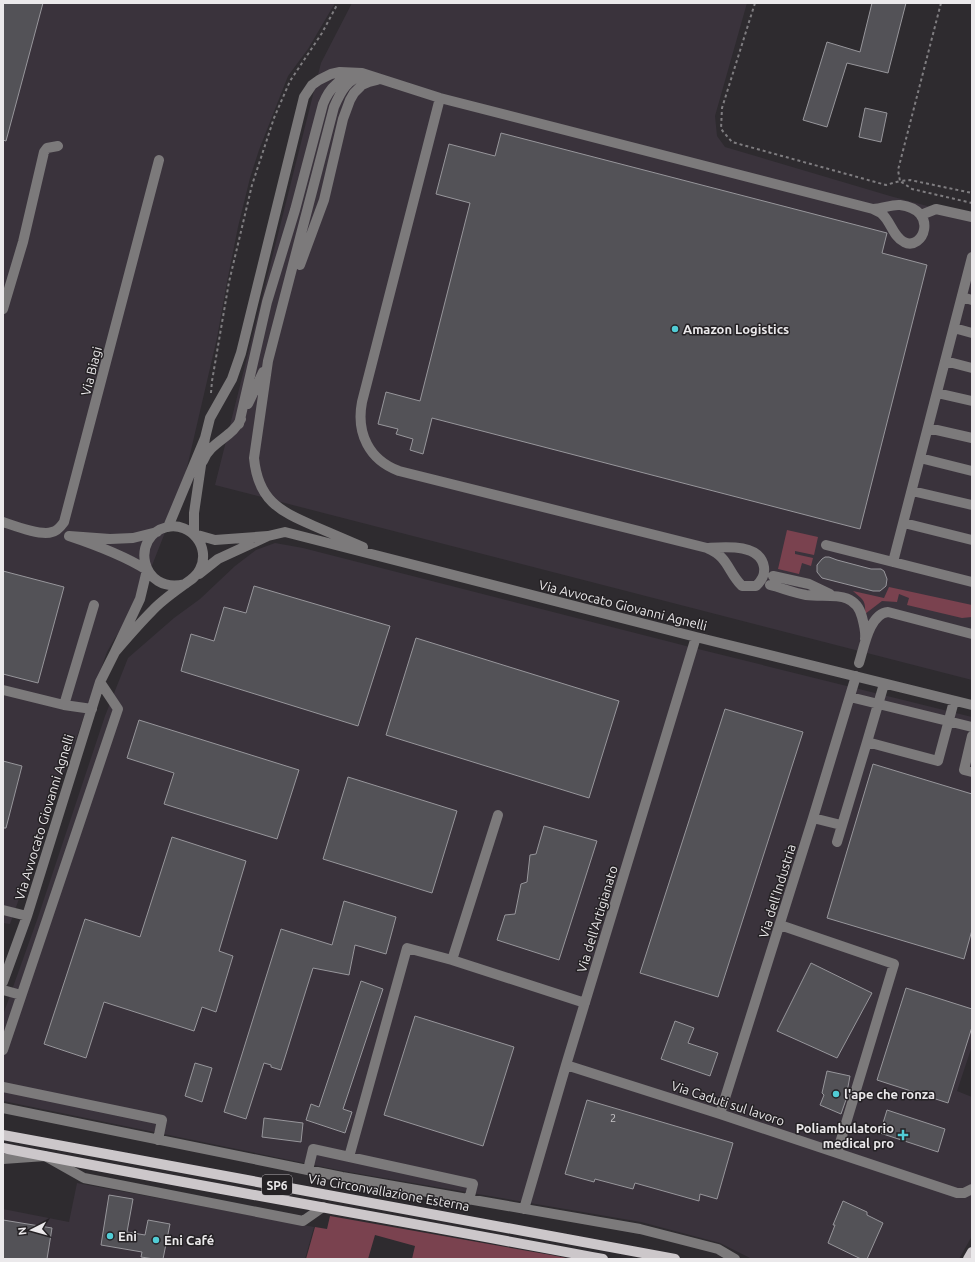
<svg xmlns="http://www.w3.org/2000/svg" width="975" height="1262" font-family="Ubuntu,sans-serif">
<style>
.built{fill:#3a333c}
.green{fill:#7a424f}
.building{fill:#535257;stroke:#97969b}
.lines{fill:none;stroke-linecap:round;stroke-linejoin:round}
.path{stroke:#7f7d80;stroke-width:2;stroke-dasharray:3 3;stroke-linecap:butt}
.minor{stroke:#7c7a7b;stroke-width:10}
.major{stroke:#ccc7ca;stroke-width:10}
.poi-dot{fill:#51ccd5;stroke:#252225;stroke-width:1.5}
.labels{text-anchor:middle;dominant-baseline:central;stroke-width:3;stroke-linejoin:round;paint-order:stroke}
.number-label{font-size:11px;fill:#c5c3c6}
.shield{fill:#252225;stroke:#b0adb0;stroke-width:1}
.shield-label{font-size:12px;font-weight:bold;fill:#ebe9eb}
.poi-label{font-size:13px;font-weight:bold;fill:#ebe9eb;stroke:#252225;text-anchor:start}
.street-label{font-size:13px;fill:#ebe9eb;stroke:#252225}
</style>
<rect width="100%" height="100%" fill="#2e2b2f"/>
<path class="built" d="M3,3h332l-27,46 -20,27 -29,74 -9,28 -12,49 -11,55 -10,56 -35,151 -40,102 -4,24 -15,12 -8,11 -8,14 -97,272 -7,-1z
M352,3h395l-32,113 2,20 8,11 165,49 82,22v462l-757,-195 106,-422z
M275,543l28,5 391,100 278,69v329l-15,45 15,6v139l-13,23h-207l-32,-16 -79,-21 -298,-51 -340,-70v-86l34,-95 68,-204 23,-58 46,-40 26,-19 35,-33 21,-16z
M77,1183l237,44 -9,32h-302v-50l66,13z"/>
<path class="green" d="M787,530l31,7 -4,18 -19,-4v3l18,4 -2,8 -9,-3 -3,11 -21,-5z
M889,587l83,18v12l-10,1 -55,-13 2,-7 -10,-4 -2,8 -15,-1 -17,13c1,-14 -2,-14 -12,-23l31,7z
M330,1216l221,39 20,4h-159l3,-13 -40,-11 -7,24h-62l9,-32 12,2z"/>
<path class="building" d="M3,3h40l-37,138 -3,-1z
M872,3h34l-18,70 -41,-10 -20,64 -24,-7 24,-78 33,10z
M865,108l22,5 -6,29 -22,-5z
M501,133l386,100 -5,20 45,12 -67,264 -428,-111 -9,36 -13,-4 3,-11 -17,-5 2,-5 -20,-5 8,-32 34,9 50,-198 -34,-9 13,-50 46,12z
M825,557h4l8,3 34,9h10l3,2 3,8 -1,7 -6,5h-7l-51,-13 -5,-6v-7l5,-6z
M3,571l61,16 -26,96 -35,-9z
M254,586l136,40 -32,100 -177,-55 10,-37 23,7 10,-34 22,6z
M416,638l203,63 -30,97 -203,-63z
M725,709l78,23 -85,265 -78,-24z
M139,720l160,50 -22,69 -113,-35 10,-31 -47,-15z
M3,761l19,5 -16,62h-3z
M873,764l99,30v136l-8,29 -137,-41z
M348,777l109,34 -25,82 -109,-34z
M544,826l53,15 -38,119 -62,-20 8,-25 10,-1 6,-30 6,-2 3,-27 6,-1z
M172,837l74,24 -27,90 14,5 -17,56 -14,-5 -8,24 -90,-29 -18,56 -42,-14 41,-125 55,18z
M344,901l52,16 -10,37 -31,-9 -6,30 -36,-7 -32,102 -10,-3v-2l-7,-2 -18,56 -22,-7 57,-183 51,16z
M811,963l61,30 -35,65 -60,-27z
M361,981l22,8 -40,120 9,3 -7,21 -39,-13 5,-16 8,3z
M906,988l66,21v18l-24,76 -71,-23z
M415,1016l99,31 -31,99 -99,-31z
M675,1021l19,7 -6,15 30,10 -8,23 -49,-17z
M195,1063l17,5 -10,34 -17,-6z
M827,1071l23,5 -3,16 1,2 -7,20 -21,-9 4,-10 -2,-2z
M587,1100l146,43 -16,56 -17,-5 -1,7 -64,-18 -2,6 -38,-10 -1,3 -29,-8z
M887,1110l58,19 -7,23 -58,-19z
M264,1118l39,5 -2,19 -39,-5z
M109,1195l24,4 -6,33 18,3 3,-15 22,4 -7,35h-9l-13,-2 1,-5 -41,-7z
M843,1201l24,11v3l16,8 -16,36h-6l-33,-16 7,-18h-2z
M3,1220l49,8 -5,31h-44z"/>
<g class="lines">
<path class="path" d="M755,3l-33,105 -1,21 11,13 154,43 14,-4 12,8 60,14
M941,3l-43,167 2,11 10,-1 62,13
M211,393l1,-12 17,-99 23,-97 22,-67 16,-37 32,-48 16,-30"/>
<path class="minor" d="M440,98l-78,304c-6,31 7,58 37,69l308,77c22,9 20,23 35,38h14c6,-6 9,-11 8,-19 -4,-24 -40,-20 -57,-19
M921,215l15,-6 36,8
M300,265l24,-65 19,-81 7,-19 4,-7 8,-8 7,-3 8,-2
M962,297l10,3
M3,309l20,-67 21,-90 3,-4 11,-2
M954,328l18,5
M945,361l27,7
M937,393l35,8
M248,404l15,-32
M239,424l28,-122 28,-92 28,-106c6,-15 15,-26 32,-28
M928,428l44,10
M205,438l5,-20 22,-39 9,-26 63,-256 8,-12 7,-5 12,-6 9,-2 22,1 78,25 433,111c2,1 6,3 8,4 10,8 12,24 23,29 19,10 36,-32 -4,-37 -8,-1 -18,4 -27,4
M920,458l52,13
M203,461c7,-19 30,-24 38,-42
M912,491l60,14
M3,522c12,4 38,14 49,10 6,-1 9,-6 12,-10l95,-362
M904,523l68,17
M168,527l37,-89 -11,75v21l21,6 53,-4 -50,23 -19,15
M157,532l-24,6 -23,1 -41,-3c27,9 54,19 78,34l-7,29 -25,53c12,-14 24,-28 37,-41 9,-10 22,-19 33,-27 6,-4 12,-8 15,-15 11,-22 -9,-47 -33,-42 -37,9 -27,68 18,57
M268,536l17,-4 411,105 276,68
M826,545l146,37
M363,547c-16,-7 -33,-14 -49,-21 -35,-15 -56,-26 -60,-68l14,-97 66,-254c6,-14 14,-31 32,-31
M893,562l79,-305
M773,576l36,8 21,10
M770,585c12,3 24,8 36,10 22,3 49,-6 56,22 2,8 4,14 3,22
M859,663c5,-15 10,-49 29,-51l84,22
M884,684l-17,58 71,19 16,-60
M3,690l61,15 28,4
M850,697l122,30
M64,705l30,-100
M972,736l-8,34 8,2
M813,818l28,7
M837,842l30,-100
M3,910l24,6
M780,925l114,39 -57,189
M452,960l46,-145
M3,982l24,-66 73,-234 15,-30
M3,990l18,5
M3,1050l115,-341 -18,-27
M566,1065l154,49 237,79h7l8,-4
M3,1087l159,33 -4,20
M3,1108l339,69 298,52 78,20 17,10
M720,1114l93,-296 43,-142
M349,1157l58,-209 45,12 133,43
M3,1159l42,-3 39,22 219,43 20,-14
M308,1170l5,-21 160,35 -4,16
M524,1209l42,-144 130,-428"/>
<path class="major" d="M3,1135l672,124
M3,1148c200,39 400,73 600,111
M968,1259l4,-7"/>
</g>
<g class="poi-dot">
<circle cx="675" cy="329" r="4"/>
<circle cx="836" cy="1094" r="4"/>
<path d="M901 1129h4v4h4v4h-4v4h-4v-4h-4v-4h4z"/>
<circle cx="110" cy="1236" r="4"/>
<circle cx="156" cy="1240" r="4"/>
</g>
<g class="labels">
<g class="number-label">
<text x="613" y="1118">2</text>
</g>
<rect class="shield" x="262" y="1175" width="30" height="20" rx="3"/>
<g class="shield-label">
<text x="277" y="1185">SP6</text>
</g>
<g class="poi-label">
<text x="683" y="329">Amazon Logistics</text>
<text x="844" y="1094">l'ape che ronza</text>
<text x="894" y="1128" text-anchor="end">Poliambulatorio<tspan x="894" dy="15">medical pro</tspan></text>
<text x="118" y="1236">Eni</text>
<text x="164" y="1240">Eni Café</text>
</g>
<g class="street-label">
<text transform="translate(91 371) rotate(-76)">Via Biagi</text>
<text transform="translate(623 605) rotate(14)">Via Avvocato Giovanni Agnelli</text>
<text transform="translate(44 817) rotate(-73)">Via Avvocato Giovanni Agnelli</text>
<text transform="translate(777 891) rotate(-73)">Via dell'Industria</text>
<text transform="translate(597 919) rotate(-73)">Via dell'Artigianato</text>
<text transform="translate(728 1103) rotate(18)">Via Caduti sul lavoro</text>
<text transform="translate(389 1192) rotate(10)">Via Circonvallazione Esterna</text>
</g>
</g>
<rect width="975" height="1262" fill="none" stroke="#ebe9eb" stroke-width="8"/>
<g transform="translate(32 1230) rotate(264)" stroke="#252225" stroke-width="3" paint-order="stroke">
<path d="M0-3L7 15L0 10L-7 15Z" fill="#ebe9eb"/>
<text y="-6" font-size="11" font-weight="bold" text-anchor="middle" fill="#ebe9eb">N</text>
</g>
</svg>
